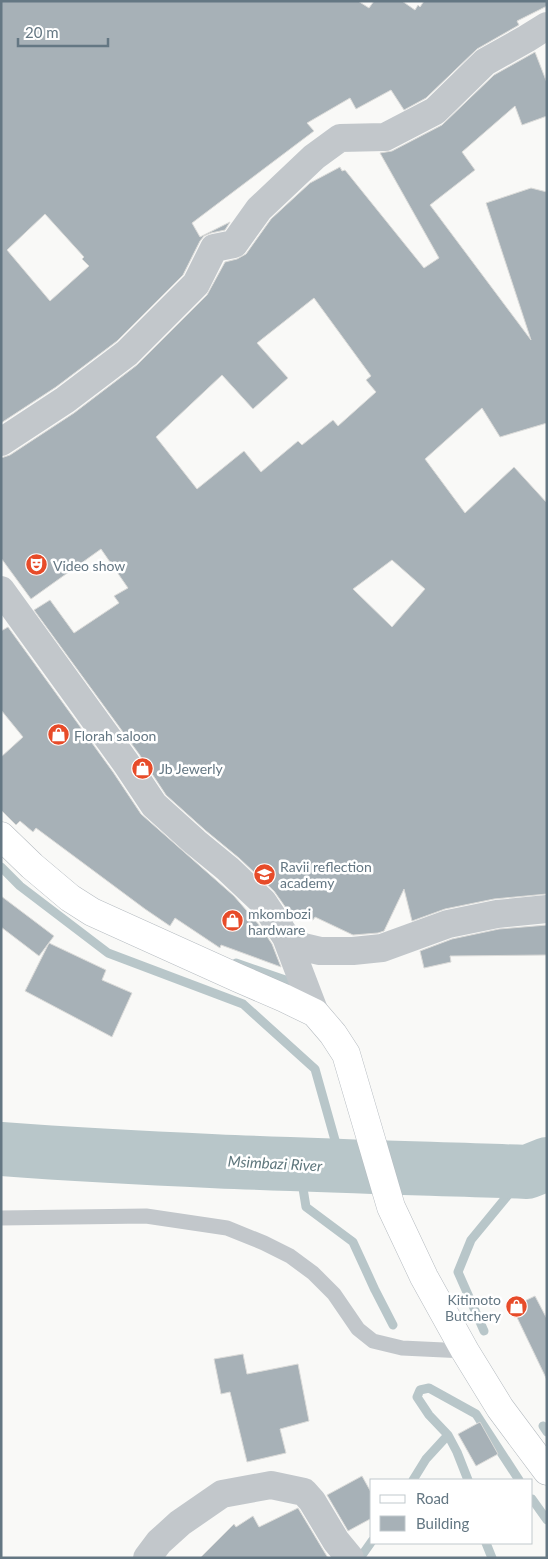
<svg xmlns="http://www.w3.org/2000/svg" width="548" height="1559" font-family="Lato,sans-serif">
<style>
.lines{fill:none;stroke-linecap:round;stroke-linejoin:round}
.stream{stroke:#b8c6c9;stroke-width:9}
.river{stroke:#b8c6c9;stroke-width:54}
.building{fill:#a7b1b7;stroke:#dbdbd9;fill-rule:evenodd}
.secondary-casing{stroke:#b5bbc0;stroke-width:29}
.lane{stroke:#c2c7cb;stroke-width:15}
.street{stroke:#c2c7cb;stroke-width:28}
.secondary{stroke:#fff;stroke-width:28}
.labels{text-anchor:middle;dominant-baseline:central;stroke-width:5;stroke-linejoin:round;paint-order:stroke}
.poi-label{font-size:14px;fill:#647783;stroke:#fff;text-anchor:start}
.water-label{font-size:15px;font-style:italic;fill:#5e767c;stroke:#fff}
</style>
<rect width="100%" height="100%" fill="#f9f9f7"/>
<g class="lines">
<path class="stream" d="M1,867l19,19 88,67 135,51 72,65 27,96
M236,963l61,21
M325,1166l-24,10 5,31 47,35 22,48 18,35
M484,1331l-26,-59 13,-32 56,-68
M543,1426l4,6
M413,1480l13,-21 22,-24
M468,1480l-11,-28 -9,-17 -19,-20 -12,-18 3,-7 9,-2 47,26 43,66
M532,1499l15,21
M486,1543l6,15
M360,1558l12,-17"/>
<path class="river" d="M1,1149c175,13 351,17 526,23l20,-8"/>
</g>
<path class="building" d="M1,1h357l11,7 5,-7h28l13,9 3,-5 2,2 4,-6h123v5l-30,15 2,4 -42,24 -51,49 -22,12 -13,-20 -35,19 -6,-11 -43,25 7,8 -122,92 8,14 30,-15 -5,8 -14,3 -7,3 -4,5 -17,34 -66,66 -61,46 -55,36zM45,214l39,43 -2,2 7,7 -39,35 -43,-51z
M535,52l12,31v33l-25,9 -7,-19 -53,46 13,18 -45,35 101,135 -45,-137 45,-15 16,4v231l-47,14 -18,-29 -57,51 40,54 49,-46 33,36v391l-53,5 -49,10 -33,12 -8,-32 -20,42 -6,2 -25,2 -38,-18 -2,3 -27,-12 -12,-17 -35,-33 -34,-28 -39,-35 -27,-41 -105,-144 16,-10 24,33 45,-30 -5,-7 14,-8 -27,-39 -70,50 -30,-41v-100l9,-3 64,-42 63,-48 70,-70 18,-33 12,-3 9,-5 25,-35 39,-36 30,-16 2,4 3,-1 79,98 15,-10 -59,-105 12,-2 50,-26 52,-50zM314,298l57,78 -5,4 10,12 -38,34 -5,-6 -31,25 -4,-4 -37,31 -17,-21 -47,38 -41,-52 66,-62 31,34 35,-31 -31,-35zM392,560l33,29 -33,38 -39,-38z
M8,627l105,145 28,42 93,82 26,30 12,18 9,23 -60,-22 -1,3 -45,-30 -5,8 -25,-17 -109,-81 -3,4 -13,-11 -4,4 -15,-15v-53l22,-20 -22,-27v-79z
M1,896l53,40 -15,20 -38,-29z
M547,925v30l-97,1 1,6 -27,6 -4,-17 32,-12 47,-10z
M49,943l57,27 -4,10 30,13 -20,44 -87,-46z
M535,1296l12,23v61l-35,-73z
M243,1354l4,20 51,-10 11,57 -29,8 6,24 -39,9 -17,-70 -9,2 -7,-35z
M480,1422l18,32 -22,12 -18,-32z
M362,1476l10,18v24l-24,13 -21,-36z
M298,1508l30,50h-128l34,-34 2,3 17,-11 6,11z"/>
<g class="lines">
<defs>
<path id="secondary" d="M1,836l31,30 38,32 22,14 146,66 46,20 31,15 18,21 13,20 45,153 33,70 41,74 35,57 47,63"/>
</defs>
<use href="#secondary" class="secondary-casing"/>
<path class="lane" d="M1,1218l145,-2 81,12 37,15 26,13 23,17 21,21 24,35 15,12 29,7 63,3"/>
<path class="street" d="M1,442l64,-42 62,-47 69,-69 18,-36 20,-4 25,-35 55,-52 26,-19 45,-1 50,-26 50,-49 41,-23 21,-13
M1,590l125,173 28,42 41,37 33,27 35,33 23,35 29,76
M286,937l17,10 17,4h33l29,-3 66,-24 49,-10 50,-5
M147,1558l12,-16 21,-19 42,-29 49,-9 33,7 8,9 24,40 14,17"/>
<use href="#secondary" class="secondary"/>
</g>
<defs>
<symbol id="theatre-disc" viewBox="-11 -11 22 22"><circle r="9.5" fill="#e74b29" stroke="#fff"/><path d="M-5-5.5Q0-4 5-5.5V0Q5 5 0 6Q-5 5-5 0ZM-3.3-2.5H-1v1.5H-3.3ZM1-2.5H3.3v1.5H1ZM-2.8 1Q0 5.5 2.8 1Z" fill="#fff"/></symbol>
<symbol id="shop-disc" viewBox="-11 -11 22 22"><circle r="9.5" fill="#e74b29" stroke="#fff"/><path d="M-5-2.5h2.3a2.7 3.5 0 0 1 5.4 0H5L5.5 6h-11ZM-1.5-2.5h3a1.5 2.3 0 0 0-3 0Z" fill="#fff"/></symbol>
<symbol id="school-disc" viewBox="-11 -11 22 22"><circle r="9.5" fill="#e74b29" stroke="#fff"/><path d="M0-5L7-2L0 1L-7-2ZM-4 1L0 2.5L4 1V4Q0 6-4 4Z" fill="#fff"/></symbol>
</defs>
<g fill-rule="evenodd">
<use href="#theatre-disc" x="24" y="552" width="25" height="25"/>
<use href="#shop-disc" x="46" y="722" width="25" height="25"/>
<use href="#shop-disc" x="130" y="756" width="25" height="25"/>
<use href="#school-disc" x="252" y="862" width="25" height="25"/>
<use href="#shop-disc" x="220" y="908" width="25" height="25"/>
<use href="#shop-disc" x="504" y="1294" width="25" height="25"/>
</g>
<g class="labels">
<g class="poi-label">
<text x="53" y="565">Video show</text>
<text x="74" y="735">Florah saloon</text>
<text x="159" y="768">Jb Jewerly</text>
<text x="280" y="866">Ravii reflection<tspan x="280" dy="16">academy</tspan></text>
<text x="248" y="913">mkombozi<tspan x="248" dy="16">hardware</tspan></text>
<text x="501" y="1299" text-anchor="end">Kitimoto<tspan x="501" dy="16">Butchery</tspan></text>
</g>
<g class="water-label">
<text transform="translate(275 1163) rotate(3)">Msimbazi River</text>
</g>
</g>
<rect width="548" height="1559" fill="none" stroke="#647783" stroke-width="5"/>
<rect x="370" y="1479" width="162" height="65" fill="#ffffff" stroke="#c1c9cd"/>
<rect x="380" y="1495" width="25" height="8" fill="#ffffff" stroke="#c1c9cd"/>
<text x="416" y="1504" font-size="15" fill="#647783">Road</text>
<rect x="380" y="1516" width="25" height="15" fill="#a7b1b7" stroke="#c1c9cd"/>
<text x="416" y="1529" font-size="15" fill="#647783">Building</text>
<path d="M18 38v8h90v-8" fill="none" stroke="#647783" stroke-width="2.5"/>
<text x="25" y="38" font-size="15" fill="#647783" stroke="#ffffff" stroke-width="4" paint-order="stroke">20 m</text>
</svg>
